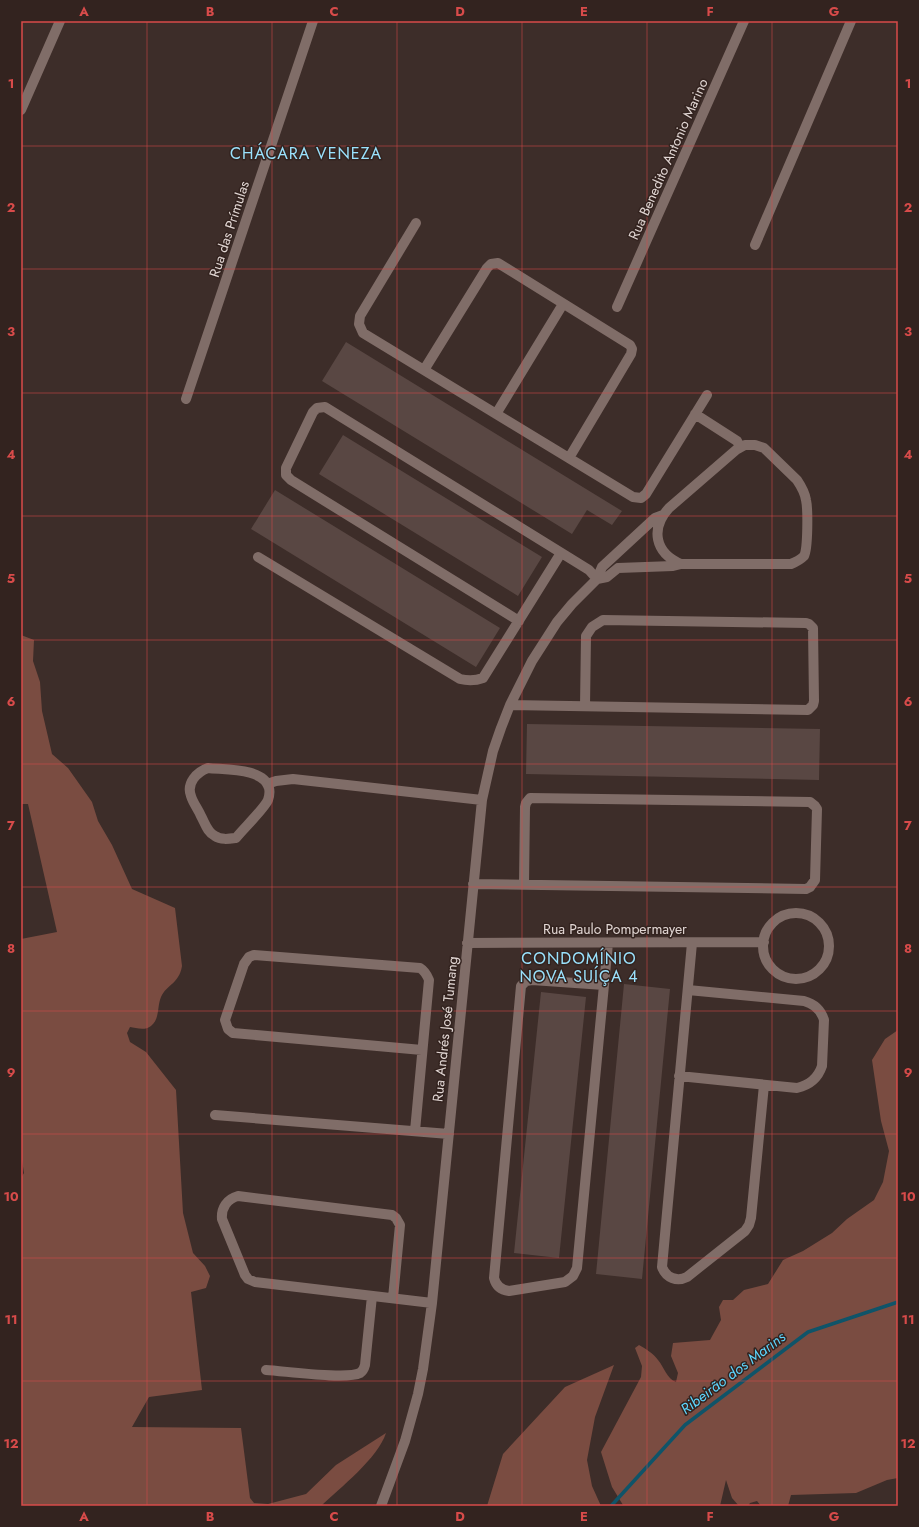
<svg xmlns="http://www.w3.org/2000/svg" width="919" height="1527" font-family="Jost,sans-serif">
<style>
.green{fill:#7a4c41}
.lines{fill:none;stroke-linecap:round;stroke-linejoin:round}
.stream{stroke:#0f5469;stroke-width:3.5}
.building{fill:#594743}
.street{stroke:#806d68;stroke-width:10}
.grid{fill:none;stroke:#d84b4a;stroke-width:1;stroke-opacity:0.55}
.labels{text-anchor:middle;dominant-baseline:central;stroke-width:3;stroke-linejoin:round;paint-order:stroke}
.street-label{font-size:14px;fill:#e1d6d3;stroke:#33231f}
.water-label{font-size:15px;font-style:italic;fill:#5dd5fd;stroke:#33231f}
.quarter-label{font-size:16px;letter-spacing:1px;fill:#9ae2fd;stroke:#33231f}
.neatline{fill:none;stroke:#d84b4a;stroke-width:1.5}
.grid-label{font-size:13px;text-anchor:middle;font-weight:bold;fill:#d84b4a}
</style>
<rect width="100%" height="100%" fill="#3d2d29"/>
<path class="green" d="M21,635l13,5 -1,21 7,21 2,29 10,43 16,14 24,34 6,19 14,24 20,44 43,19 7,58c-3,18 -15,18 -21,31 -4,9 -1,22 -10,29 -6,5 -15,2 -21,1l-3,6 3,9 16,10 30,38 7,123 10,40 12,13 5,10 -4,12 -15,4 11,98 -53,7 -17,30 109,1 9,70 4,5 14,1 38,-10 30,-29 50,-32c-8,25 -46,55 -65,73h-300v-328l3,-5 -3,-19v-215l36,-7 -29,-128h-7z
M898,1030v448l-11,2 -31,13 -65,2 -3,11h-27l-4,-5 -7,2 -2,3h-9l-7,-8 -6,-18 -6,26h-94l-3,-1 -11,-18 -11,-35 40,-75 1,-11 -7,-18 4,-3c7,4 14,8 19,15 6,7 9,19 18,22l2,-9 -7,-17 2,-13 37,-3 11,-20 -2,-13 4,-7h10l11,-10 24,-6 15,-24 20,-9 29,-18 15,-14 27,-19 9,-18 6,-31 -8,-30 -9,-61 13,-21z
M614,1365l-19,52 -8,43 5,26 9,20h-114l16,-52 62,-67z"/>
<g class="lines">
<path class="stream" d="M611,1506l74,-81 123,-93 90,-30"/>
</g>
<path class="building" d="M346,342l276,169 -10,14 -25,-15 -15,24 -250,-153z
M343,435l199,122 -24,39 -199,-122z
M275,490l225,138 -24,39 -225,-138z
M527,724l293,5 -1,51 -293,-6z
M624,984l46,5 -28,290 -46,-5z
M541,992l45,5 -27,261 -45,-5z"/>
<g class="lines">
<path class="street" d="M21,110l39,-89
M416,223l-56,93 -1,8 4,9 270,164 8,1 5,-4 61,-99
M755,245l96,-224
M617,307l127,-286
M424,370l63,-102 4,-4 7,-1 132,82 2,4 -1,5 -62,104
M186,399l127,-378
M496,414l67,-110
M695,414l42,27 3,6
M745,445h10l9,3 33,32c4,6 8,13 9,20 2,9 2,49 -2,56 -4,4 -8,6 -13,8h-110c-26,-11 -31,-35 -12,-56l67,-58z
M258,557l202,122c8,2 15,2 23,-1l78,-125
M597,579l10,-2 11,-9 55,-2 8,-2
M519,621l-228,-141 -5,-5v-7l27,-56 4,-4 8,-1 264,163 8,9
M510,705l298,5 5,-5 1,-4 -1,-73 -4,-4 -3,-1 -203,-3 -11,7 -6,9 -1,70
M208,768c18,2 56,0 61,20 1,4 0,9 -1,12 -4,9 -25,29 -32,38 -8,1 -15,2 -21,-2 -8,-4 -10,-13 -14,-20 -3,-7 -8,-13 -10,-20 -5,-13 6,-24 17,-28z
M267,784l9,-3 17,-2 189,21
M473,884l333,5 4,-2 5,-7 2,-71 -2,-3 -5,-4 -280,-4 -4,5 -1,4 -1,77
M763 946a33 33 0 1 1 66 0a33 33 0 1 1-66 0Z
M467,943l297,-1
M692,943l-30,324c4,11 15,15 25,10l58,-46 4,-6 2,-7 13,-133
M604,985l-72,-5 -6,1 -5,5 -27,292c2,8 7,12 15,13l56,-9 8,-6 4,-8 31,-325
M679,1076l118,12c13,-3 21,-10 25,-22l2,-46c-3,-10 -9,-16 -20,-19l-116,-11
M215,1115l234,19
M415,1131l14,-151c-2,-5 -4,-9 -9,-12l-166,-13 -5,2 -5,7 -19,56 3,9 5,4 189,17
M393,1298l7,-73 -4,-7 -4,-3 -154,-19c-11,3 -17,12 -16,23l23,56 3,4 7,3 177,21
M266,1370c19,1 80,10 94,3 3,-2 4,-4 5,-8l7,-69
M381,1506l24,-65 13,-47 5,-25 9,-66 50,-503 11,-49 8,-23 9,-23 22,-44 25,-39 15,-18 25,-25 5,-12 53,-49 8,-3"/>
</g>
<path class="grid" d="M147,21v1485M272,21v1485M397,21v1485M522,21v1485M647,21v1485M772,21v1485M21,146h877M21,269h877M21,393h877M21,516h877M21,640h877M21,764h877M21,887h877M21,1011h877M21,1134h877M21,1258h877M21,1381h877"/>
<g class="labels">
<g class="street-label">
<text transform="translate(668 159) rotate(-66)">Rua Benedito Antonio Marino</text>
<text transform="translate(229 229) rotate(-72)">Rua das Prímulas</text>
<text x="615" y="929">Rua Paulo Pompermayer</text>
<text transform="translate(445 1029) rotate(-84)">Rua Andrés José Tumang</text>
</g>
<g class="water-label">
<text transform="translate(733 1373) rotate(-37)">Ribeirão dos Marins</text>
</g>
<g class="quarter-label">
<text x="306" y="153">CHÁCARA VENEZA</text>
<text x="579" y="958">CONDOMÍNIO<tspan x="579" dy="18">NOVA SUÍÇA 4</tspan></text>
</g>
</g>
<rect width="919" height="1527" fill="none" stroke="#33231f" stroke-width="44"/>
<rect x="22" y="22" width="875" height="1483" class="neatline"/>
<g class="grid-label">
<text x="84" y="16">A</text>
<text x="210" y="16">B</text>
<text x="334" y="16">C</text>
<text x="460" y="16">D</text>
<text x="584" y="16">E</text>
<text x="710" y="16">F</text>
<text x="834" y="16">G</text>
<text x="11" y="88">1</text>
<text x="908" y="88">1</text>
<text x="11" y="212">2</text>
<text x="908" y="212">2</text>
<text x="11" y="336">3</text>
<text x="908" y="336">3</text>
<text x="11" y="459">4</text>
<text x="908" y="459">4</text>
<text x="11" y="583">5</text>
<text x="908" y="583">5</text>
<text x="11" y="706">6</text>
<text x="908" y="706">6</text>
<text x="11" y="830">7</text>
<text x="908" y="830">7</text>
<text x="11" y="953">8</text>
<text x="908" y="953">8</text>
<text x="11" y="1077">9</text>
<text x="908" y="1077">9</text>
<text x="11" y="1201">10</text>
<text x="908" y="1201">10</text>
<text x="11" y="1324">11</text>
<text x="908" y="1324">11</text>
<text x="11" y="1448">12</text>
<text x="908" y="1448">12</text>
<text x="84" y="1521">A</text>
<text x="210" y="1521">B</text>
<text x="334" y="1521">C</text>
<text x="460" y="1521">D</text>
<text x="584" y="1521">E</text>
<text x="710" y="1521">F</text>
<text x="834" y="1521">G</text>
</g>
</svg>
